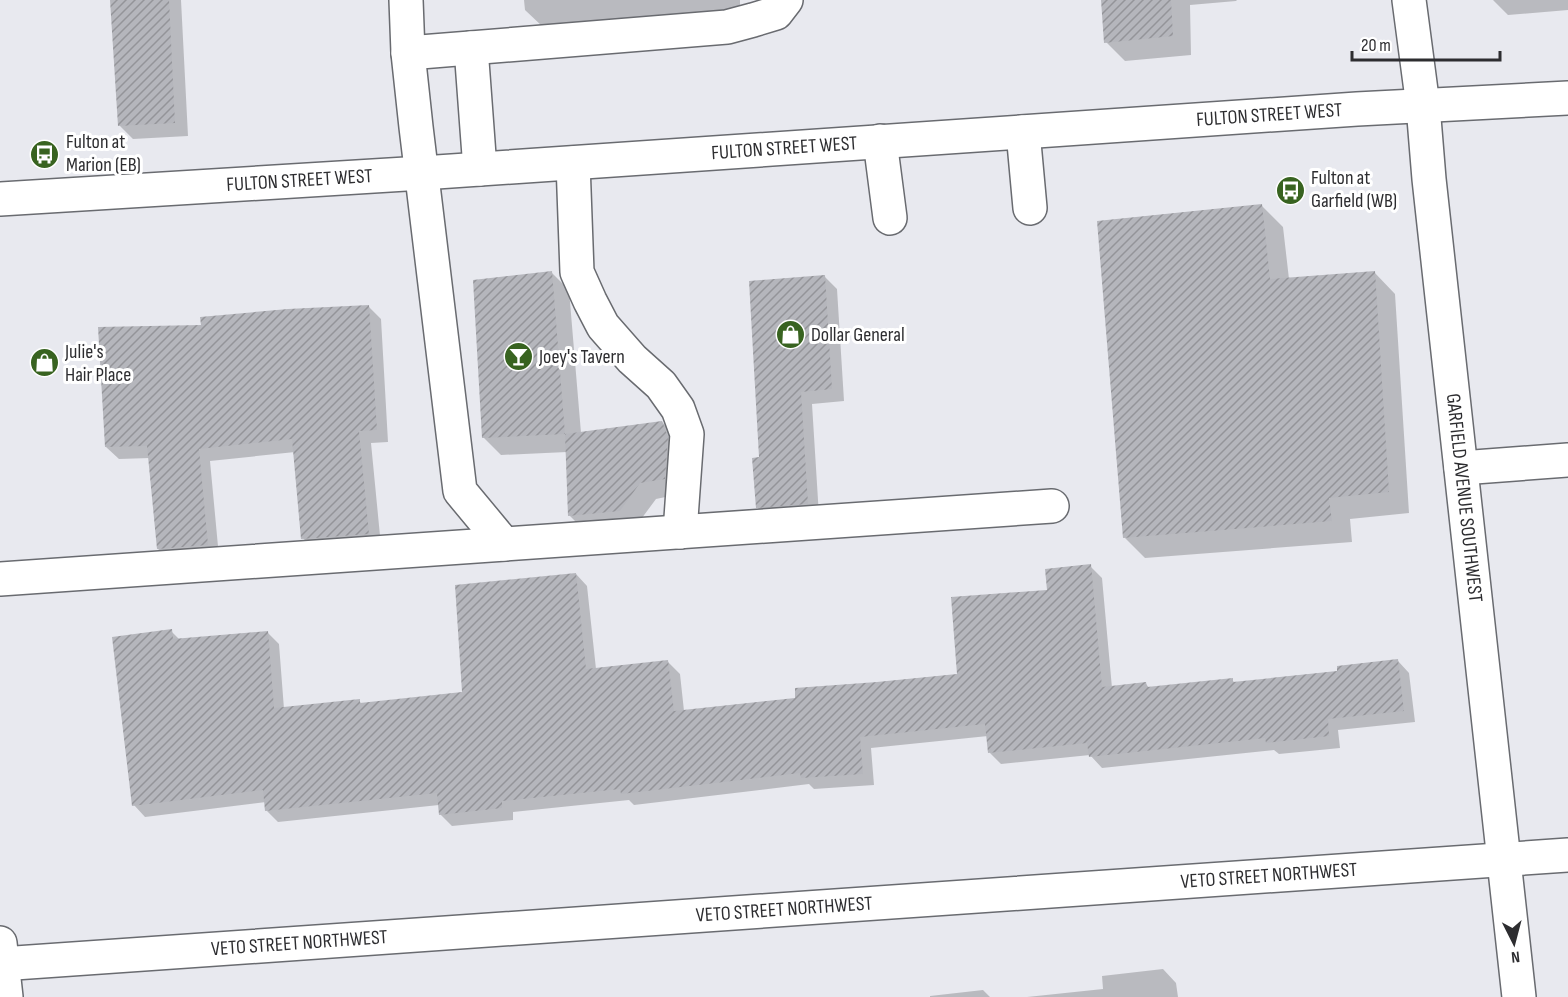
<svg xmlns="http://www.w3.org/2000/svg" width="1568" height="997" font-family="'Sofia Sans Condensed',sans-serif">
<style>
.shadow{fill:#0003}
.building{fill:url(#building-hatch)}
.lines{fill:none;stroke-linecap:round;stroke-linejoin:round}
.minor-casing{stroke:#696b70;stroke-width:36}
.major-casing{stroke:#696b70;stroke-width:36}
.minor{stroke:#fff;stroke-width:33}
.major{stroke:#fff;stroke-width:33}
.labels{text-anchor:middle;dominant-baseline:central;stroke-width:6;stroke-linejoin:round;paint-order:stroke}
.street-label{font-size:20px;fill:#2d2d30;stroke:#fff}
.poi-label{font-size:20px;fill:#2d2d30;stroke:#fff;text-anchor:start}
</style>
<defs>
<pattern id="building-hatch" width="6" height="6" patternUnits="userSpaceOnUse" patternTransform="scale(1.5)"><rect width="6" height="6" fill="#b5b6bc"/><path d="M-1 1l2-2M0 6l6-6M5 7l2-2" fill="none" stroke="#949499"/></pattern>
</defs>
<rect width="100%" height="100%" fill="#e8e9ef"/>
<path class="shadow" d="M112,0h69l7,136 -55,3 -13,-13z
M524,0h216v9l-197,18 -18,-17z
M1102,0h135l-1,1 -46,4 1,50 -66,6 -19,-19z
M1493,0h75v10l-60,5z
M1262,206l21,21 6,52 85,-7 21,22 14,219 -59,6 2,23 -207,16 -21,-21z
M552,273l17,17 12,143 81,-11 16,16 2,56 -24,5 -20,27 -51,5 -16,-16 -2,-63 -66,3 -18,-18z
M825,277l12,12 7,112 -32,3 7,112 -49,4 -13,-13 4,-49z
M369,307l12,12 7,123 -17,1 10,103 -66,5 -12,-13 -8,-86 -85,9 9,96 -48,4 -13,-12 -8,-91 -31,1 -13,-12 96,-120z
M1090,566l12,12 10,110 34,-4 4,5 82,-9 3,3 104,-11 59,-11 11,12 6,49 -77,8 2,18 -61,6 -5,-4 -172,18 -12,-13 -89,9 -11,-11 -2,-17 -117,12 3,37 -60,4 -5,-5 -175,21 -5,-5 -116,12v8l-61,6 -12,-12 -1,-9 -161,17 -12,-12v-8l-121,15 -11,-12 37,-174 9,9 87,-8 12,12 5,65 75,-8 3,3 102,-11 112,-119 11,12 9,83 72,-7 12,12 4,37 113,-12 162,-24 90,-84z
M1163,969l13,14 2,14h-151l76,-8 -1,-13z
M983,990l7,7h-60v-1z"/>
<path class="building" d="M110,0h59l6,123 -57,3z
M1101,0h70l2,36 -69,7z
M1262,204l8,75 105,-8 14,221 -60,6 3,23 -209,17 -26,-317z
M552,271l13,163 -83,4 -9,-158z
M825,275l7,114 -31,3 7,112 -52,4 -4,-50 7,-1 -10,-176z
M369,305l8,125 -18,1 10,103 -68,5 -9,-100 -93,10 9,96 -51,4 -10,-103 -42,1 -7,-120 103,-2 -1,-8 88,-8z
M662,421l6,16 -3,42 -25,4 -20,28 -52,5 -3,-82z
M1091,564l11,123 44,-5 1,5 86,-9v4l104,-11v-5l61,-7 6,52 -76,8 1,17 -63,7 -1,-5 -176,19 -2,-14 -99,10 -3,-29 -125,13 3,37 -62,4 -1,-5 -179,21 -1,-5 -118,12v7l-63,7 -2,-22 -172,18 -2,-21 -131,16 -20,-169 60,-8 1,10 95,-8 6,77 86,-9v4l102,-11 -7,-107 121,-12 10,96 82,-9 6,51 121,-13v-10l82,-6 80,-8 -6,-77 96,-7 -2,-21z"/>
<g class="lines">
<defs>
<g id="minor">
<path d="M406,0l2,53 8,74 44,364 44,53"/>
<path id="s1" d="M1409,0l14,106 6,73 90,818"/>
<path d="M471,48l9,121"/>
<path d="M408,53l319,-26 26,-7 23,-7 10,-13"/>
<path d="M1023,132l7,76"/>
<path d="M880,141l10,77"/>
<path d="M573,163l4,109 13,29 13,25 29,33 29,26 17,24 9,25 -7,98"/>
<path d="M1461,468l107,-8"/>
<path d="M0,579l1052,-73"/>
<path d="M0,943l6,54"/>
<path id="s2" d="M0,964l1568,-109"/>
</g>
<g id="major">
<path id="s3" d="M0,199l422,-26 935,-64 211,-11"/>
</g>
</defs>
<use href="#minor" class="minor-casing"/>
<use href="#major" class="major-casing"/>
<use href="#minor" class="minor"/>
<use href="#major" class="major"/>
</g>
<defs>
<symbol id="bus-disc" viewBox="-11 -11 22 22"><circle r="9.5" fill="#386320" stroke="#fff"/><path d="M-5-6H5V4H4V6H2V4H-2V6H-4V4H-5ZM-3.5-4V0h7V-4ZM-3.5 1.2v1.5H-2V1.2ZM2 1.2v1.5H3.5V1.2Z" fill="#fff"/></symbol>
<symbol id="shop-disc" viewBox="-11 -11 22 22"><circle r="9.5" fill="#386320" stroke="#fff"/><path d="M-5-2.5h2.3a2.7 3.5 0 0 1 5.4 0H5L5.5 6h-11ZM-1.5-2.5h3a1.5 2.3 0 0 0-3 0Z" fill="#fff"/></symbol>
<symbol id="bar-disc" viewBox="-11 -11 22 22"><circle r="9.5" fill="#386320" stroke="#fff"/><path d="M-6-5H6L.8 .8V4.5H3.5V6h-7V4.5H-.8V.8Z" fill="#fff"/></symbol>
</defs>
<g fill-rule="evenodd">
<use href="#bus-disc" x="28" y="138" width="33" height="33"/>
<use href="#bus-disc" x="1274" y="174" width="33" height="33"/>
<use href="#shop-disc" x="774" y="318" width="33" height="33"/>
<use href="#bar-disc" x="502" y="340" width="33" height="33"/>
<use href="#shop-disc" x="28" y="346" width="33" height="33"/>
</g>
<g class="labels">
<g class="street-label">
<text stroke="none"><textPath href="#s3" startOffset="1272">FULTON STREET WEST</textPath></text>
<text stroke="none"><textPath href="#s3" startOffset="786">FULTON STREET WEST</textPath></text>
<text stroke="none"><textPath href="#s3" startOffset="300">FULTON STREET WEST</textPath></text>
<text stroke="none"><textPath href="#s1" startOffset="501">GARFIELD AVENUE SOUTHWEST</textPath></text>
<text stroke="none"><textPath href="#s2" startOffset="1272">VETO STREET NORTHWEST</textPath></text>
<text stroke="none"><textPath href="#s2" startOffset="786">VETO STREET NORTHWEST</textPath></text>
<text stroke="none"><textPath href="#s2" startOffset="300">VETO STREET NORTHWEST</textPath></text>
</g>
<g class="poi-label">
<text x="66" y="142">Fulton at<tspan x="66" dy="23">Marion (EB)</tspan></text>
<text x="1311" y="178">Fulton at<tspan x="1311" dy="23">Garfield (WB)</tspan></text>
<text x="811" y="335">Dollar General</text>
<text x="65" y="352">Julie's<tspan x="65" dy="23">Hair Place</tspan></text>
<text x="539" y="357">Joey's Tavern</text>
</g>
</g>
<g transform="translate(1514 943) rotate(174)" stroke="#ffffff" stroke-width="4.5" paint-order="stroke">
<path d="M0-4.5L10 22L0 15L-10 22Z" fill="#2d2d30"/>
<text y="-9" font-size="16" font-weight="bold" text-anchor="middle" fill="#2d2d30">N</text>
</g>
<path d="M1352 51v9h148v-9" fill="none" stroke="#2d2d30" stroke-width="3"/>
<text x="1361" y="51" font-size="18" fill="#2d2d30" stroke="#ffffff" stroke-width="4.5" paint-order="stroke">20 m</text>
</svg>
